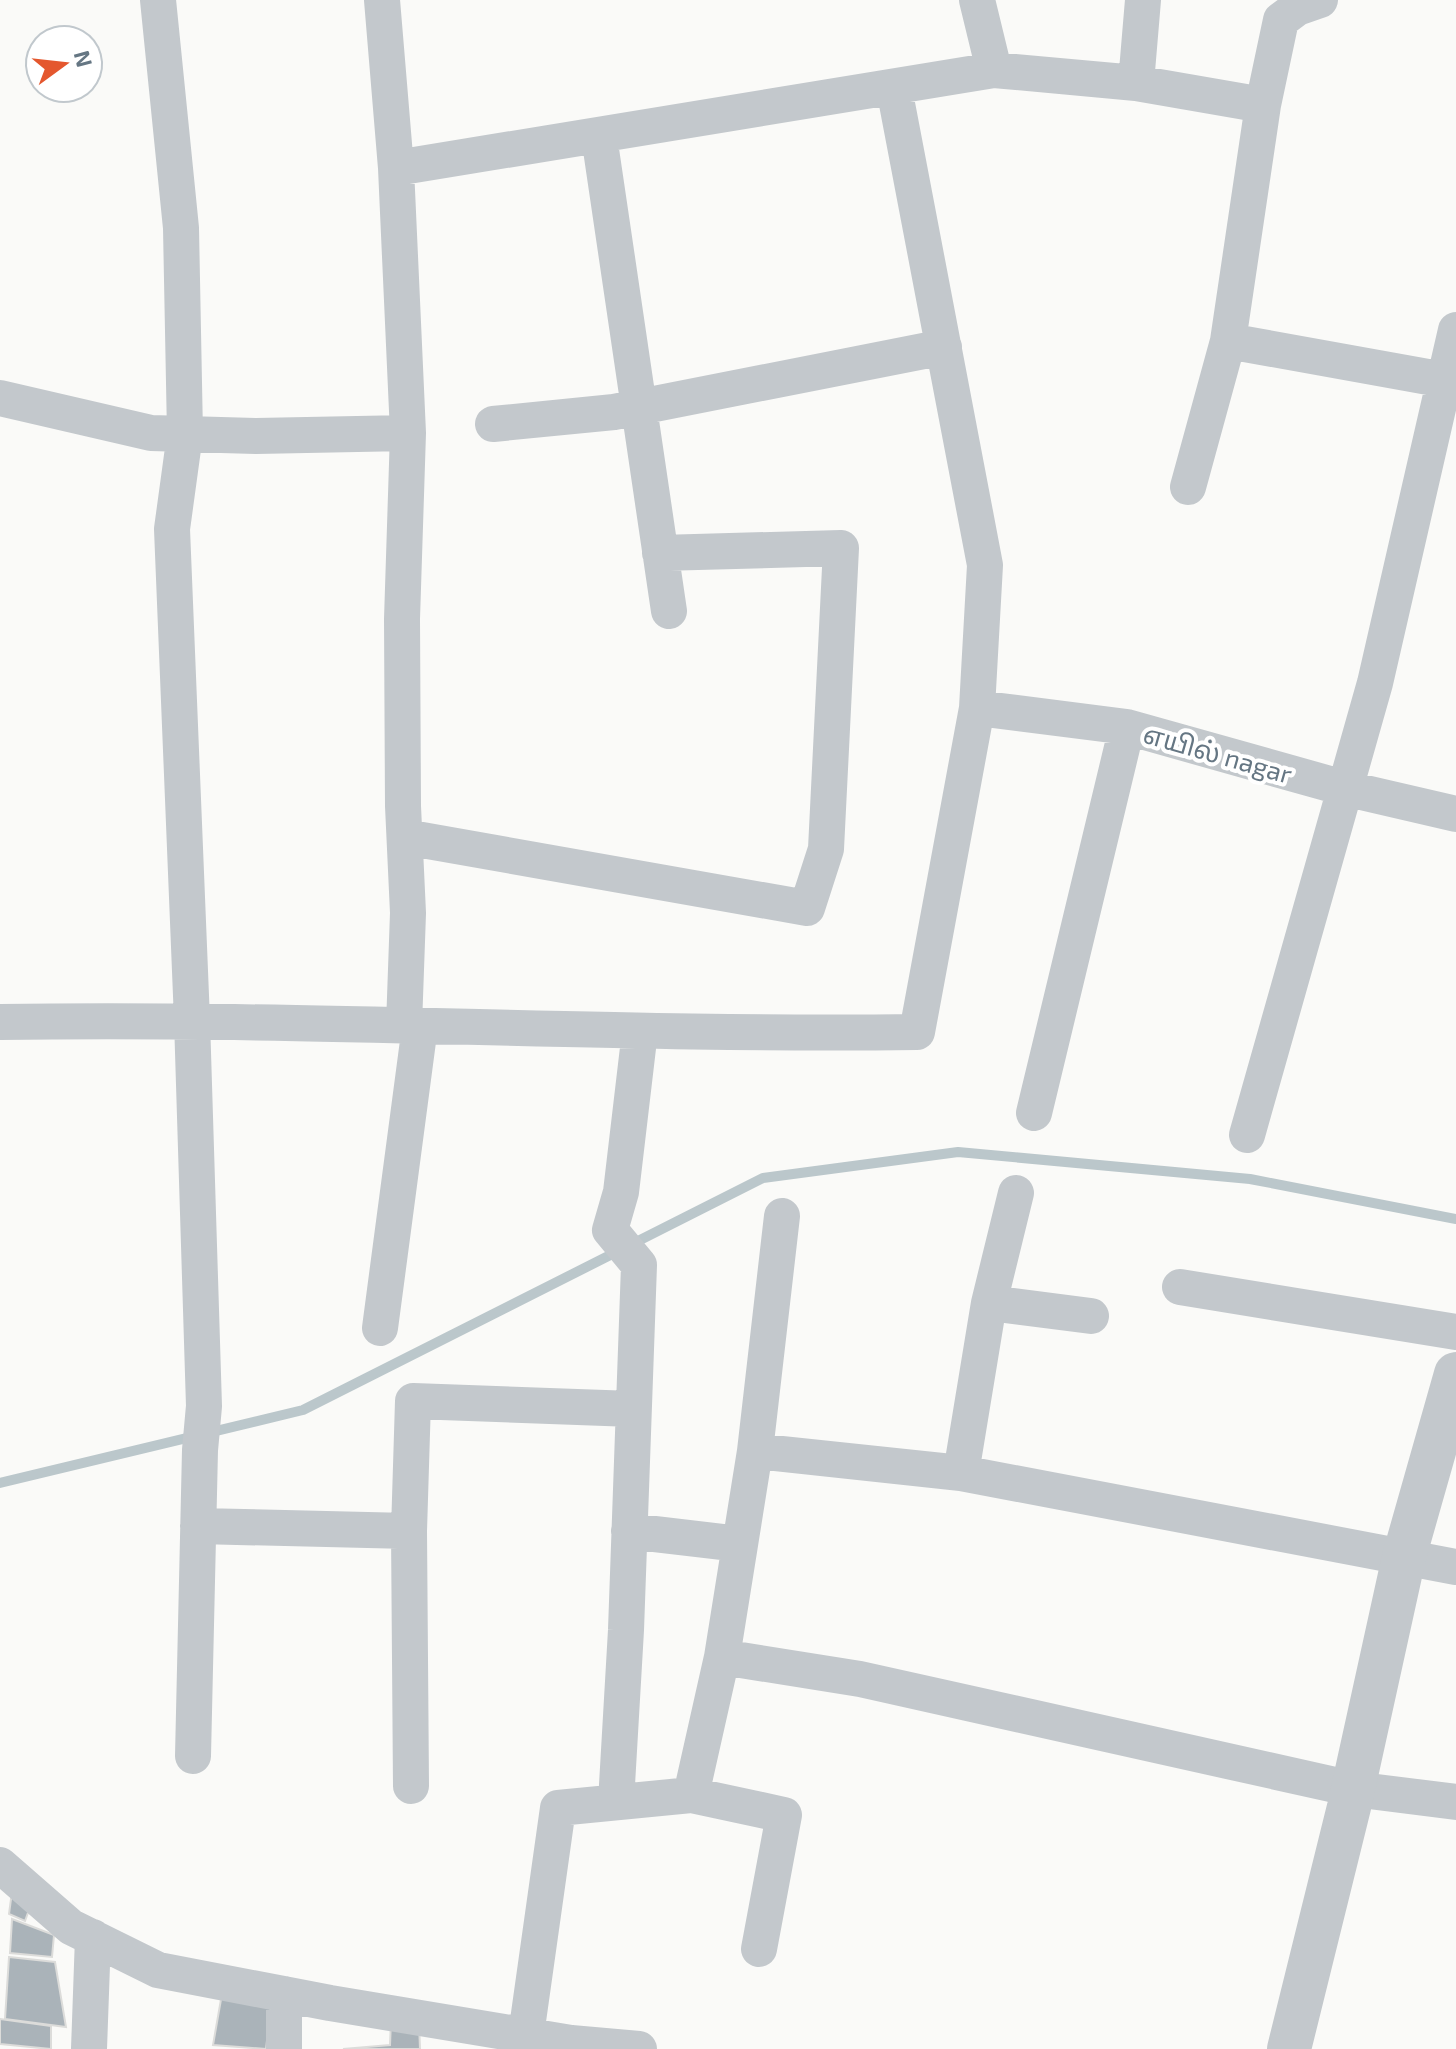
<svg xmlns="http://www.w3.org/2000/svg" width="1456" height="2049" font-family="'Exo 2','Noto Sans Tamil',sans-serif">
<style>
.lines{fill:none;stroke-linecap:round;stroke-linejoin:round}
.stream{stroke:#bbc7cb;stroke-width:10}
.building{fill:#aab3b9;stroke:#dcdcda;stroke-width:2}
.minor{stroke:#c3c8cc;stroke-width:36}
.tertiary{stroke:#c3c8cc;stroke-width:44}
.labels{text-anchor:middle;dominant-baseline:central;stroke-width:8;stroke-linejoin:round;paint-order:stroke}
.street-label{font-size:26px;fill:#657683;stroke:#fff}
</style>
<rect width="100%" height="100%" fill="#fafaf8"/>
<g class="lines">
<path class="stream" d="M0,1483l303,-73 460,-232 195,-26 292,27 206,40"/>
</g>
<path class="building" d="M13,1884l20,15 -8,22 -16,-7z
M12,1919l42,16 -2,22 -42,-4z
M9,1957l46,5 11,65 -61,-8z
M223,1988l49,9 -6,52 -53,-4z
M0,2019l51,7v23l-51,-5z
M391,2021l28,2 1,26h-77l47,-4z"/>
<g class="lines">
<path class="minor" d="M158,0l23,228 4,206 -13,95 20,491 12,386 -4,44 -7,306
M382,0l14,168 12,265 -6,186 1,187 5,107 -4,113
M977,0l17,70
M1136,83l7,-83
M599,136l70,475
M396,168l598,-98 142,13 127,22
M1228,341l228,41
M0,398l151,35 105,3 152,-3
M493,424l121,-12 330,-65
M1188,487l40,-146 35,-236 18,-85 16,-12 23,-8
M977,708l150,19 217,61 112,26
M405,837l402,71 19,-59 15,-301 -181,5
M0,1022c306,-5 611,14 917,10l60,-324 8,-143 -91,-477
M1034,1113l93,-386
M1247,1135l128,-452 81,-353
M1180,1287l276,45
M989,1303l102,13
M380,1328l40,-302
M755,1451l206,22 495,94
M961,1473l28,-170 27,-110
M198,1526l211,5
M629,1531l111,13
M722,1657l138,22 493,110 103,13
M411,1786l-2,-255 4,-130 220,8
M691,1795l93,20 -25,134
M616,1802l10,-172 13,-365 -29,-35 11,-38 19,-161
M0,1865l71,62 87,43 172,33 241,40 68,6
M284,1994v55
M526,2035l32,-227 133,-13 31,-138 33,-206 27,-235
M89,2049l4,-112"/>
<path class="tertiary" d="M1289,2049l60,-242 55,-250 52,-183"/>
</g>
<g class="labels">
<g class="street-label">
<text transform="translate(1218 753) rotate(16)">எயில் nagar</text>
</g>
</g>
<g transform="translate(64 64) rotate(75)"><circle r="38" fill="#ffffff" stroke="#c1c8cd" stroke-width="2"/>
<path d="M0-6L14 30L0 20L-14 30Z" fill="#e4572e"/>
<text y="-12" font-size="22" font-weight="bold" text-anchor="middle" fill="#657683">N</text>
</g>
</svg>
